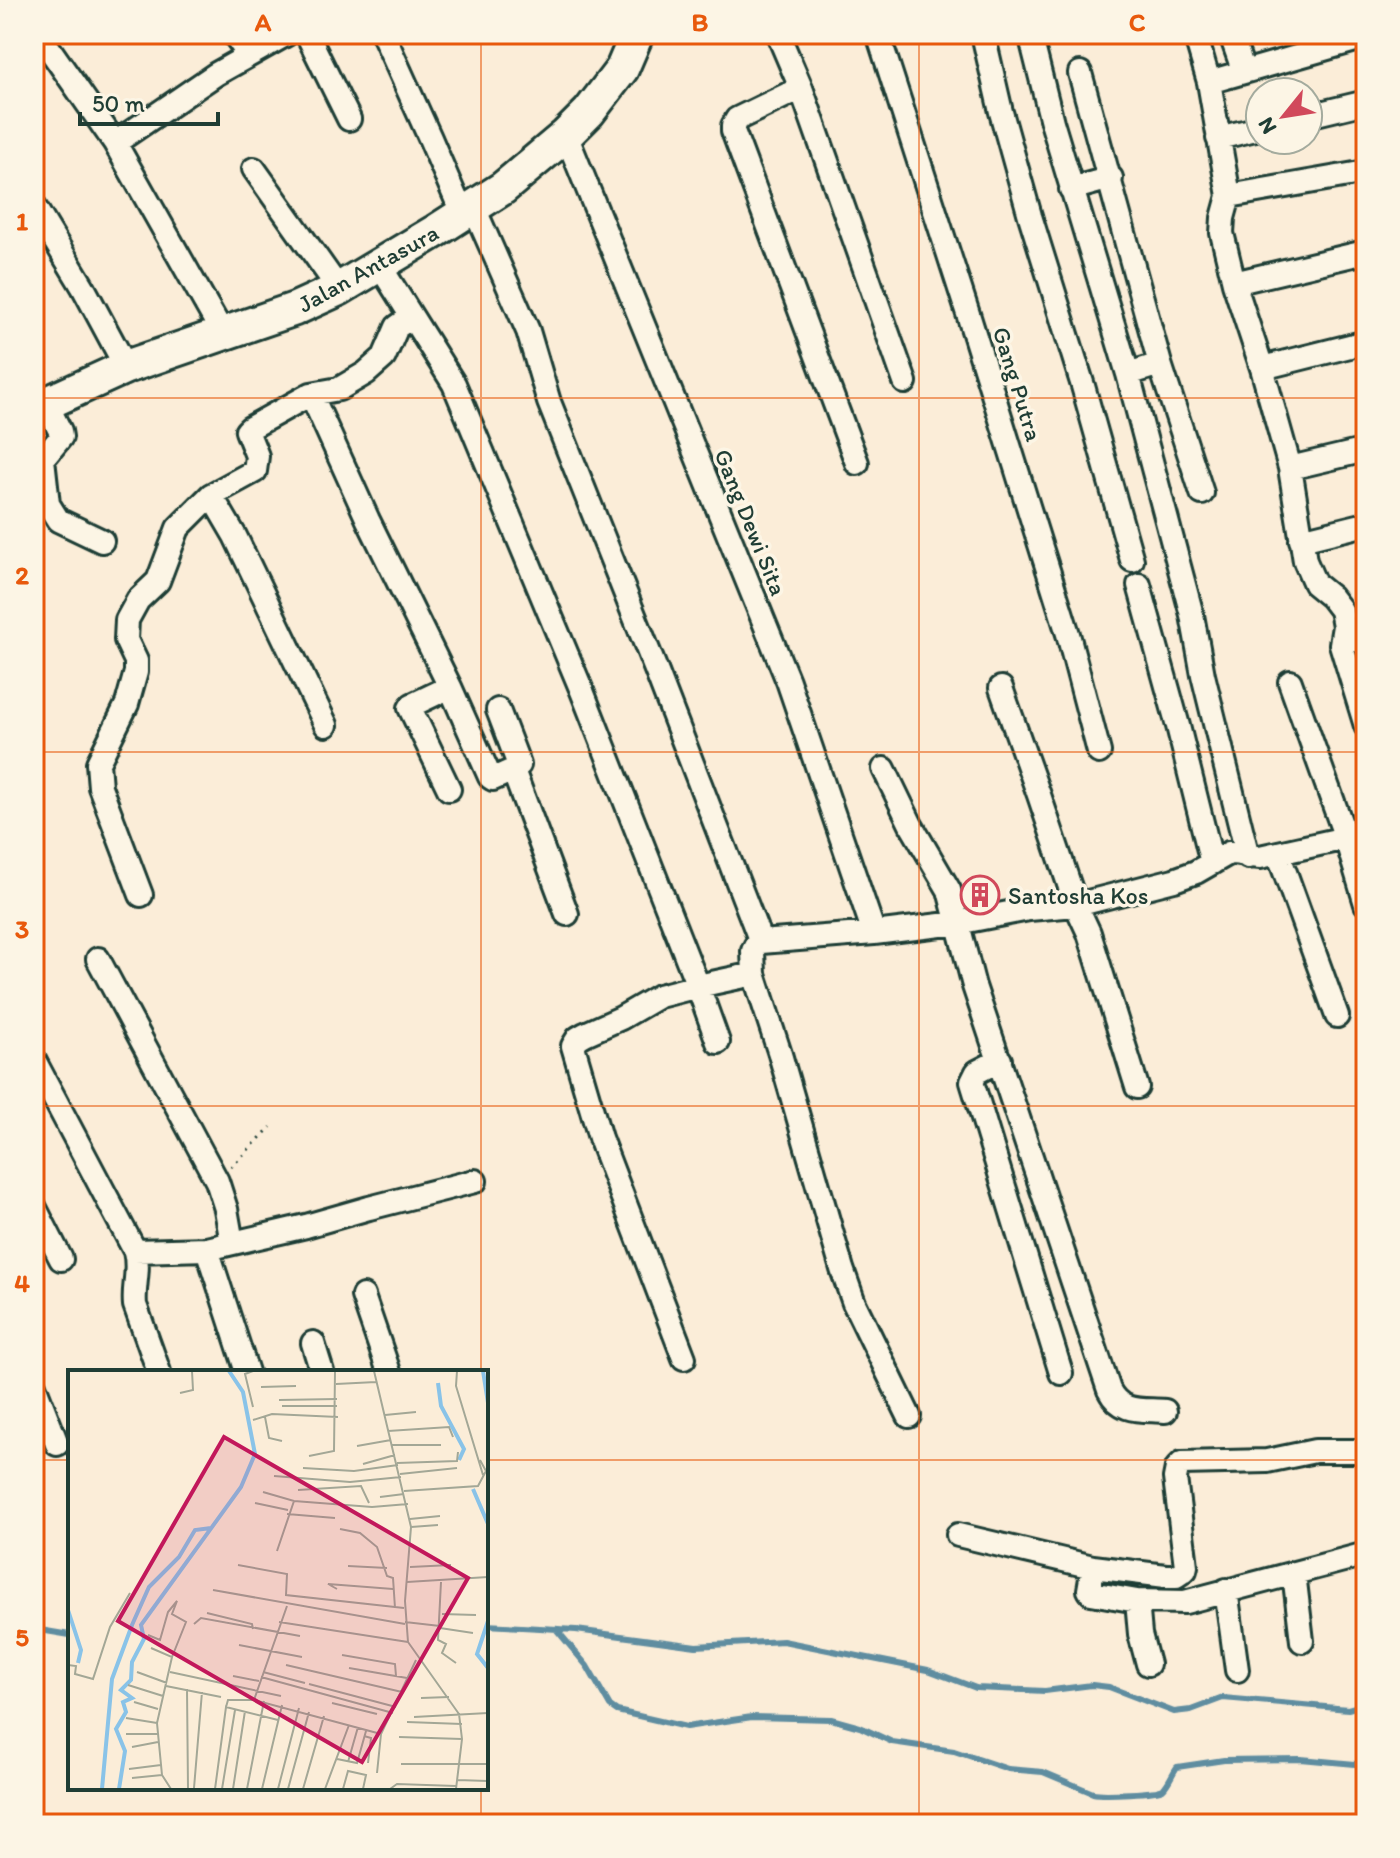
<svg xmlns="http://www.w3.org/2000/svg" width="1400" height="1858" font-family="Itim,sans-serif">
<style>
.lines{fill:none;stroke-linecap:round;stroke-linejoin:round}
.stream{stroke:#5f8da0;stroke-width:6}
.minor-casing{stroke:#1f3d34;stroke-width:28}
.secondary-casing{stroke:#1f3d34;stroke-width:38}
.path{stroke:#1f3d34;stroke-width:3;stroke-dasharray:2 6;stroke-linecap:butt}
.minor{stroke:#fcf5e5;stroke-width:22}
.secondary{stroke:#fcf5e5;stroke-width:32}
.grid{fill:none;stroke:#e8590c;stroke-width:2;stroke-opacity:0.55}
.labels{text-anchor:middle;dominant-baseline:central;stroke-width:7;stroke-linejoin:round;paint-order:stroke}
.street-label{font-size:24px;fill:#1f3d34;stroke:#fcf5e5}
.poi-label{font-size:24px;fill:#1f3d34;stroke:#fcf5e5;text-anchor:start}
.inset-river{fill:none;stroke:#89c3e8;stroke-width:4}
.inset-road{fill:none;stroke:#a3a796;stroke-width:2}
.view{fill:#c2185b;fill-opacity:0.15;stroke:#c2185b;stroke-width:4}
.inset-edge{fill:none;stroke:#1f3d34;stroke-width:4}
.neatline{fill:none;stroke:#e8590c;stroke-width:3}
.grid-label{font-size:26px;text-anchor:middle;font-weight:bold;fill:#e8590c}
</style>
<rect width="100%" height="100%" fill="#fbedd8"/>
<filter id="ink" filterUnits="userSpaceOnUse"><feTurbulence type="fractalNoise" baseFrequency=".0125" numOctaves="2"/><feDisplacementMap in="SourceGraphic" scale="16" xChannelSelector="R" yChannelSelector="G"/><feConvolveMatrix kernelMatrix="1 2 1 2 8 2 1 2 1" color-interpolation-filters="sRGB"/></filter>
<g filter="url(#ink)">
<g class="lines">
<path class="stream" d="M486,1625l90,5 120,16 87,-5 145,29 48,18 69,3 47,-6 17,2 65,25 17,-2 32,-12 125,11 18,-5
M34,1629l36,6
M556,1629l31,37 23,40 7,5 69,16 66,-10 79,2 29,8 32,15 62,9 54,18 35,3 50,21c9,2 64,0 70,-4 6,-6 9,-15 14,-22l47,-7 77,-1 65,6"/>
<defs>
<path id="minor" d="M39,34l76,109 108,191
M234,34l15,21
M307,34l42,85
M383,34l47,104 33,77
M778,34l23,54 104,294
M878,34l90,280 100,320 31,118
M983,34l18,78 29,104 53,170 49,174
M1030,34l22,88 76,252 64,241 11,60 45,182
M1195,34l14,48 20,114 -6,22 -1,15 12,50 28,85 28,100 15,93 10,23 16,13 10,13 3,16 -3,18 25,82
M1233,34l-1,4 12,34
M1080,73l80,291
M1209,82l157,-45
M801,88l-64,31 -4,7v5l124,332
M1308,116l58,-14
M566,135l222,546 86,252
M1218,138l42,-10
M115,143l101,-69 71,-40
M254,169l85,120
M1071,189l40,-11
M1229,196l137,-24
M34,206l49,81 43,80
M474,208l54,123 21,71 107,268 105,272
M380,266l74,118 128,307 116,295 -39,10 -38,22 -36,16 -7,4 -5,8 27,92 84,220
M1234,283l127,-30
M1262,368l104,-26
M1128,374l32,-10 42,129
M311,394l57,126 82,167 40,90 3,2 20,-9 6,-5 -21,-55
M46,403l14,28 1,6 -18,22 5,45 10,16 44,21
M1290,468l76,-18
M211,495l24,41 91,189
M1301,540l65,-16
M1139,585l39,141 34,137
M1341,644l25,-7
M1290,682l56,156 20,66
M1001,688l38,107 37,110 13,28 48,154
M884,769l27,56 38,65 25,96 135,404c12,24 33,19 56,21
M513,770l54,144
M449,789l-39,-81 2,-3 38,-18
M1278,853l59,163
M141,895l-41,-108 -2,-24 29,-59 9,-32v-11l-10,-21 1,-20 11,-20 20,-19 20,-53 33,-33 44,-24 2,-15 -10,-25 3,-3 61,-34 28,-5 27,-16 18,-16 13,-30 14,-10
M98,959l119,222 9,28 6,34
M718,1042l-20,-56 56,-12
M34,1060l101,191c5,20 -2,34 0,54l24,67
M1000,1060l-23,12 -5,10 89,291
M34,1206l27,53
M207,1249l40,123
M135,1251l72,-2 99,-23 63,-18 106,-27
M363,1296l26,76
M313,1343l9,29
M34,1385l23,59
M909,1416l-55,-113 -12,-34 -62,-215 -26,-80 -1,-23 3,-6 5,-3 113,-9 83,-10 72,-14 47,-4 98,-25 22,-8 33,-19c10,-1 20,4 31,4l86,-19 20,-8
M1366,1451h-51l-48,10 -85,2 -5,5 -2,10 11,88 -1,4 -9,6h-10l-73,-9 -4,23 2,3 46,8 48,1 181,-48
M958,1535l135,32
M1294,1573l8,68
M1226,1590l11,80
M1137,1601l3,33 8,30"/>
<path id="secondary" d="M34,409l92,-42 169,-58 44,-20 97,-58 67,-43 63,-53 23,-23 33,-43 15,-35"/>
</defs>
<use href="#minor" class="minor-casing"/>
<use href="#secondary" class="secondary-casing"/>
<path class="path" d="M231,1167l40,-40"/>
<use href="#minor" class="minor"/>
<use href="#secondary" class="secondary"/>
</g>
</g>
<path class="grid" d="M481,34v1338M919,34v1790M34,398h1332M34,752h1332M34,1106h1332M34,1460h36M486,1460h880M481,1788v36"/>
<defs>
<symbol id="building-ring" viewBox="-11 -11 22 22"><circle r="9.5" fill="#fcf5e5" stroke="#d1495b" stroke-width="1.5"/><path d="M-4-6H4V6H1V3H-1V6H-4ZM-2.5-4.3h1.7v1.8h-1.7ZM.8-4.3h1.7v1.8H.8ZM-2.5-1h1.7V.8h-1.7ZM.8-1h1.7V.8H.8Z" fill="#d1495b"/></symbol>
</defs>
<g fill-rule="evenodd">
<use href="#building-ring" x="958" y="873" width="44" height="44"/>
</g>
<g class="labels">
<g class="street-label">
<text transform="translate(368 268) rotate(-29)">Jalan Antasura</text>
<text transform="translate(1018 384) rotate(73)">Gang Putra</text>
<text transform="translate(751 522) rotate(68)">Gang Dewi Sita</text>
</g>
<g class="poi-label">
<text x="1008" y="895">Santosha Kos</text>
</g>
</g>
<g transform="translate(68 1370)">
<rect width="420" height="420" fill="#fbedd8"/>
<path class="inset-river" d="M415,1l5,32M370,13l3,23 23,43 -5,11M405,119l15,35M0,240l13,40 -3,13M420,251l-11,33 11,14M34,419l10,-110 20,-54 17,-38 30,-30 16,-27 16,-2M51,419l6,-38 -9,-22 10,-17 -3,-10 9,-4 -11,-8 10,-10 1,-18 12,-23 -3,-14 100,-138 14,-33 -12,-62 -14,-21"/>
<path class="inset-road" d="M185,1l-8,3 8,33M306,1l37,156 -6,74 3,41 51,72 3,25 -6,50M389,1l-1,15 27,89M268,14l40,-2M193,17l35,-1M112,23l13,-3 -1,-19M211,30l58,-1M214,36h55M317,45l31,-3M197,47l4,21 13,3M185,50l19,-6 66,3M320,61l61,-4 4,10M324,75h49M289,76l34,-6M241,86l25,-5 1,-80M329,93l60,-2 1,-9M295,94l32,-9M235,98l51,3 44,-6M332,104l57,-6M206,106l76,6 51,-5M230,120l63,-4 8,17M336,121l74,-5 8,-15 -6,-11M195,122l31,9 78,6 36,-3M312,127l24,-3M187,133l33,7M219,144l48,4M342,149l30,-3M343,157l27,-2M272,159l20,4 17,14 10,29 6,2 2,30M209,181l17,-50M170,195l49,9 -1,21 118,13M280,196l39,2M342,197l41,-2M339,212l81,-5M373,212l-3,58 8,4 -4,9 14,10M269,219l-9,-5 65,5M145,220l192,34M219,236l-33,94 127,34 35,-74M139,243l45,11 1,5M374,244l34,1M211,252l129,20M337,252l35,4M126,254l7,-6 99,18M372,258l33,5M80,265l12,5 8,-28 9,-11 -5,13 14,8 -14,35M171,275l63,12M83,278l21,9 -15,66 5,52 9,14M274,285l53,9 1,12M0,295l8,1 -1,8 18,5 17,-52 20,-34M218,295l116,27M281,298l58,10M69,302l30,11M102,302l111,24M195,302l42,11M165,306l26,5M193,307l132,36M241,314l87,23M60,315l35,11M98,316l55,11M119,319l1,100M353,328l28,-1M66,332l24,7M264,333l45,11M158,337l2,-7h26M346,347l74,-4M58,348l31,5M339,352l55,2M58,364h32M296,366l7,2 -3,25M331,367l63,2M64,377l26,-5M269,389l20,4 9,-32M280,392l10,-35M333,394h87M61,399l32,-4M309,403l4,-39M64,408l30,-3M389,410l31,1M126,418l8,-96M147,419l11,-82 52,13M154,419l13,-79M165,419l12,-78M179,419l17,-88M194,419l20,-84M210,419l21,-81M220,419l21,-77M235,419l21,-73M257,419l24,-64M275,419l5,-18 18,4 -3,14M322,419l7,-5 59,2"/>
<path class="view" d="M156,67l244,141 -106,184 -244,-141z"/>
<rect width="420" height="420" class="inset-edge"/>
</g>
<rect width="1400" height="1858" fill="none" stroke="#fcf5e5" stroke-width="88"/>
<g transform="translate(1284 116) rotate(240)"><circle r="38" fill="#fcf5e5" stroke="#a4ab9e" stroke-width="2"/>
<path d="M0-6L14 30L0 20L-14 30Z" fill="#d1495b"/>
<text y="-12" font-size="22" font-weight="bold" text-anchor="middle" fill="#1f3d34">N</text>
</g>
<path d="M80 112v12h138v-12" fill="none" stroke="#1f3d34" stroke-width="4"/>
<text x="92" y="112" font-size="24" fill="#1f3d34" stroke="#fcf5e5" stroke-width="6" paint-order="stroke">50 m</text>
<rect x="44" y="44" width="1312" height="1770" class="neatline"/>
<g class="grid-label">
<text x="263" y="31">A</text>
<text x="700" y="31">B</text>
<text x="1137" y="31">C</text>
<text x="22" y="230">1</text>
<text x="22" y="584">2</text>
<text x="22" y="938">3</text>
<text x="22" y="1292">4</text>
<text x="22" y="1646">5</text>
</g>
</svg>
